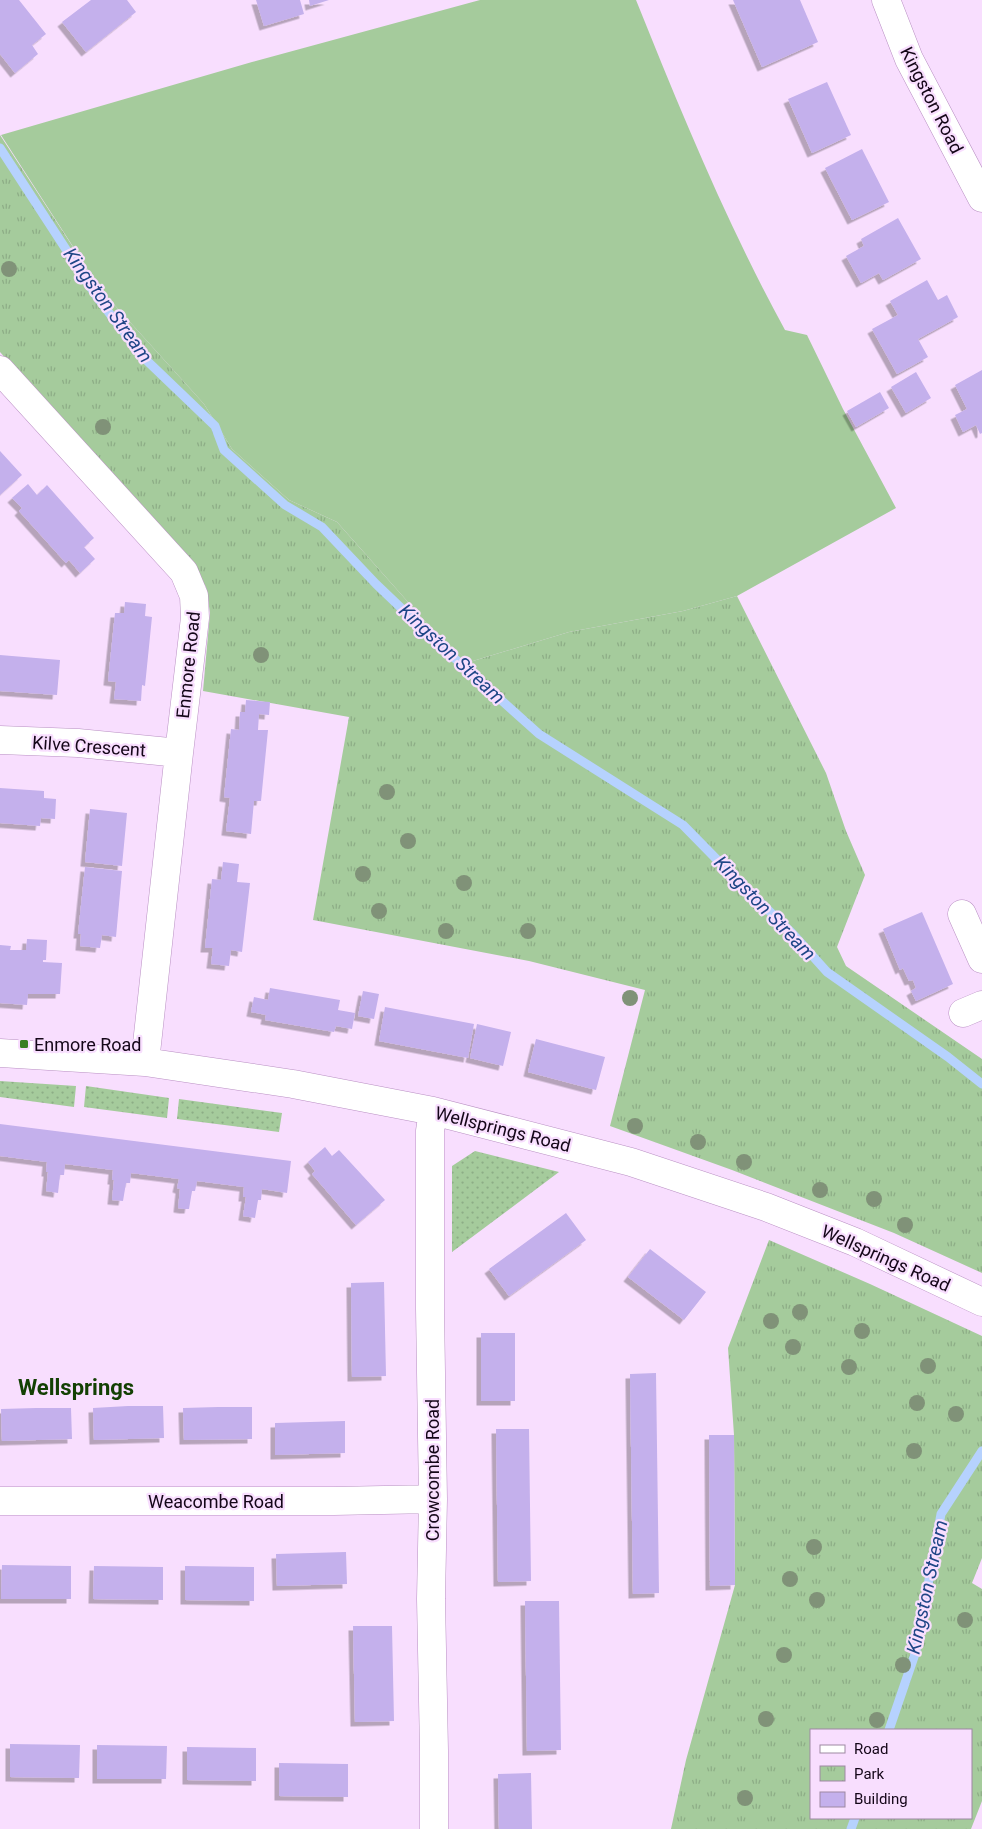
<svg xmlns="http://www.w3.org/2000/svg" width="982" height="1829" font-family="Roboto,sans-serif">
<style>
.grass{fill:url(#grass-dots)}
.park{fill:url(#park-tufts);fill-rule:evenodd}
.garden{fill:#a5cb9c}
.lines{fill:none;stroke-linecap:round;stroke-linejoin:round}
.stream{stroke:#b6d2fe;stroke-width:9}
.building{fill:#c4b0ec;filter:url(#shadow)}
.street-casing{stroke:#b990c3;stroke-width:29}
.secondary-casing{stroke:#b990c3;stroke-width:29}
.street{stroke:#fff;stroke-width:28}
.secondary{stroke:#fff;stroke-width:28}
.tree{fill:#809278}
.poi-dot{fill:#387e22;stroke:#f8defe;stroke-width:2}
.labels{text-anchor:middle;dominant-baseline:central;stroke-width:4.5;stroke-linejoin:round;paint-order:stroke}
.street-label{font-size:18px;fill:#140618;stroke:#f8defe}
.poi-label{font-size:18px;fill:#140618;stroke:#f8defe;text-anchor:start}
.water-label{font-size:19px;font-style:italic;fill:#1e4686;stroke:#f8defe}
.district-label{font-size:22px;font-weight:bold;fill:#134003;stroke:#f8defe}
</style>
<defs>
<pattern id="grass-dots" width="8" height="8" patternUnits="userSpaceOnUse" patternTransform="scale(1.25)"><rect width="8" height="8" fill="#a5cb9c"/><path d="M2 2h.1M6 6h.1" fill="none" stroke="#8dad86" stroke-width="1.8" stroke-linecap="round"/></pattern>
<pattern id="park-tufts" width="24" height="20" patternUnits="userSpaceOnUse" patternTransform="scale(1.25)"><rect width="24" height="20" fill="#a5cb9c"/><path d="M3 7l-1-3M5 7V3M7 7l1-3M15 17l-1-3M17 17v-4M19 17l1-3" fill="none" stroke="#8dad86"/></pattern>
<filter id="shadow"><feDropShadow dx="-4.5" dy="4.5" stdDeviation="0" flood-color="#0004"/></filter>
</defs>
<rect width="100%" height="100%" fill="#f8defe"/>
<path class="grass" d="M0,1081l76,5 -2,21 -74,-10z
M86,1086l83,12 -2,20 -83,-11z
M179,1099l103,14 -3,19 -102,-13z
M475,1151l84,21 -107,80v-86z"/>
<path class="park" d="M0,135l101,155 103,114 28,45 57,51 48,22 126,142 106,-32 114,-21 54,-15 89,177 20,58 19,44 -28,72 9,19 136,93v214l-88,-40 -162,-63 -122,-44 35,-136 -116,-29 -216,-41 36,-203 -146,-26 7,-78 -4,-26 -13,-22 -193,-213z
M769,1240l101,44 112,52v222l-10,25 10,6v212l-11,28h-300l15,-69 49,-175 -1,-150 -6,-87zM811,1730h160v88h-160z"/>
<path class="garden" d="M480,0h156c45,112 91,224 149,330l22,5 36,74 53,99 -159,88 -54,15 -114,21 -106,32 -126,-142 -48,-22 -57,-51 -28,-45 -103,-114 -100,-155 251,-73z"/>
<g class="lines">
<path class="stream" d="M0,148l97,149 45,59 73,70 9,24 61,55 37,22 54,57 66,63 97,87 144,91 51,52 58,56 35,39 121,85 34,27
M889,1730l27,-79 25,-137 41,-63
M851,1829l4,-11"/>
</g>
<path class="building" d="M0,0h19l27,34 -14,11 6,9 -23,19 -15,-19z
M91,0h36l9,12 -50,40 -24,-30z
M256,0h44l4,14 -40,12z
M309,0h20l-19,6z
M733,0h67l18,42 -56,25z
M827,82l24,53 -39,18 -24,-54z
M862,149l27,53 -37,18 -27,-52z
M898,218l23,41 -38,21 -4,-7 -18,10 -15,-27 18,-10 -3,-7z
M927,280l11,20 9,-5 11,22 -40,22 10,18 -31,17 -25,-45 26,-14 -8,-14z
M982,370v63l-2,1 -4,-9 -13,7 -8,-17 12,-6 -12,-24z
M916,372l15,26 -25,15 -15,-26z
M880,392l9,16 -33,19 -9,-16z
M0,451l22,24 -22,20z
M28,484l9,11 10,-10 47,53 -10,9 11,12 -15,14 -11,-13 -3,3 -47,-52 3,-3 -10,-10z
M125,602l21,2 -1,12 7,1 -7,69 -3,-1 -1,16 -27,-2 2,-17 -8,-1 7,-68h9z
M0,655l60,5 -3,35 -57,-4z
M246,700l24,2 -1,13 -10,-1 -1,16h10l-7,71h-7l-3,33 -25,-3 4,-33 -6,-1 7,-68 8,1 1,-18h5z
M0,788l44,3v7l12,1 -1,20 -14,-1 -1,8 -40,-3z
M90,809l37,4 -5,53 -37,-4z
M223,862l16,2 -2,18 13,1 -8,69 -11,-2 -2,16 -18,-2 2,-16h-8l7,-69 9,1z
M85,867l37,4 -6,66 -14,-2 -2,13 -20,-2 1,-12h-3z
M922,912l31,72 -37,17 -5,-10 5,-3 -3,-8 -4,1 -6,-13 -3,2 -17,-41z
M27,939l20,1 -1,20h-3v2l19,1 -2,31h-32l-1,11 -27,-2v-58l11,1 -1,4h16z
M270,988l70,12 -2,10 17,3 -3,16 -16,-3 -2,6 -69,-12 1,-5 -15,-3 3,-15 14,3z
M363,991l16,3 -5,25 -16,-3z
M385,1007l89,17 -6,34 -89,-17z
M477,1024l34,8 -8,34 -33,-8z
M536,1039l69,18 -9,33 -68,-18z
M0,1124l291,37 -4,32 -25,-4 -1,11h-3l-3,18 -12,-2 3,-19h-3l1,-10 -47,-6 -2,10h-3l-3,18h-5l-6,-1 2,-19 -3,-1 2,-9 -48,-6 -1,10h-4l-3,18 -11,-1 2,-20h-2l1,-10 -48,-6 -1,11h-4l-2,18 -12,-2 2,-19h-2l1,-10 -47,-6z
M325,1147l7,9 7,-6 46,50 -29,25 -44,-51 3,-3 -7,-9z
M566,1213l20,27 -77,56 -20,-27z
M650,1249l56,43 -22,28 -56,-43z
M384,1282l2,94 -34,1 -1,-94z
M481,1333h34v68h-34z
M656,1373l3,220 -26,1 -3,-220z
M128,1406h35l1,32 -70,2 -1,-32z
M218,1407h34v32l-68,1 -1,-32z
M36,1408h35l1,31 -70,2 -1,-32z
M345,1421v32l-70,2v-32z
M496,1429h33l2,152 -33,1z
M709,1435h25l1,150 -25,1z
M346,1552l1,32 -70,2 -1,-32z
M2,1565l69,1v33h-70z
M94,1566l69,1v33l-70,-1z
M185,1566l69,1v34l-69,-1z
M525,1601h34l2,149 -34,1z
M353,1626h39l2,95 -39,1z
M10,1744l70,1 -1,33 -69,-1z
M97,1745l70,1 -1,33h-69z
M187,1747l69,1v33l-69,-1z
M279,1763l69,1v33l-69,-1z
M531,1773l1,56h-33l-1,-55z"/>
<g class="lines">
<defs>
<path id="street" d="M0,370l184,202 10,24 1,22 -16,135 -34,309
M0,740l78,3 101,10
M962,914l20,45
M963,1013l19,-8
M0,1053l145,9 148,22 140,27 198,51 135,45 89,35 127,60
M433,1111l-3,20v178l3,190 -2,100 3,152v78
M0,1501h334l99,-2"/>
<path id="secondary" d="M886,0l23,59 73,139"/>
</defs>
<use href="#street" class="street-casing"/>
<use href="#secondary" class="secondary-casing"/>
<use href="#street" class="street"/>
<use href="#secondary" class="secondary"/>
</g>
<g class="tree">
<circle cx="9" cy="269" r="8"/>
<circle cx="103" cy="427" r="8"/>
<circle cx="261" cy="655" r="8"/>
<circle cx="387" cy="792" r="8"/>
<circle cx="408" cy="841" r="8"/>
<circle cx="363" cy="874" r="8"/>
<circle cx="464" cy="883" r="8"/>
<circle cx="379" cy="911" r="8"/>
<circle cx="446" cy="931" r="8"/>
<circle cx="528" cy="931" r="8"/>
<circle cx="630" cy="998" r="8"/>
<circle cx="635" cy="1126" r="8"/>
<circle cx="698" cy="1142" r="8"/>
<circle cx="744" cy="1162" r="8"/>
<circle cx="820" cy="1190" r="8"/>
<circle cx="874" cy="1199" r="8"/>
<circle cx="905" cy="1225" r="8"/>
<circle cx="800" cy="1312" r="8"/>
<circle cx="771" cy="1321" r="8"/>
<circle cx="862" cy="1331" r="8"/>
<circle cx="793" cy="1347" r="8"/>
<circle cx="928" cy="1366" r="8"/>
<circle cx="849" cy="1367" r="8"/>
<circle cx="917" cy="1403" r="8"/>
<circle cx="956" cy="1414" r="8"/>
<circle cx="914" cy="1451" r="8"/>
<circle cx="814" cy="1547" r="8"/>
<circle cx="790" cy="1579" r="8"/>
<circle cx="817" cy="1600" r="8"/>
<circle cx="965" cy="1620" r="8"/>
<circle cx="784" cy="1655" r="8"/>
<circle cx="903" cy="1665" r="8"/>
<circle cx="766" cy="1719" r="8"/>
<circle cx="877" cy="1720" r="8"/>
<circle cx="745" cy="1798" r="8"/>
</g>
<rect class="poi-dot" x="19" y="1039" width="10" height="10" rx="2.5"/>
<g class="labels">
<g class="street-label">
<text transform="translate(932 100) rotate(63)">Kingston Road</text>
<text transform="translate(188 665) rotate(-84)">Enmore Road</text>
<text transform="translate(89 746) rotate(4)">Kilve Crescent</text>
<text transform="translate(503 1129) rotate(14)">Wellsprings Road</text>
<text transform="translate(886 1258) rotate(24)">Wellsprings Road</text>
<text transform="translate(432 1470) rotate(-90)">Crowcombe Road</text>
<text x="216" y="1501">Weacombe Road</text>
</g>
<g class="poi-label">
<text x="34" y="1044">Enmore Road</text>
</g>
<g class="water-label">
<text transform="translate(108 305) rotate(54)">Kingston Stream</text>
<text transform="translate(452 654) rotate(43)">Kingston Stream</text>
<text transform="translate(765 908) rotate(46)">Kingston Stream</text>
<text transform="translate(927 1587) rotate(-78)">Kingston Stream</text>
</g>
<g class="district-label">
<text x="76" y="1387">Wellsprings</text>
</g>
</g>
<rect x="810" y="1729" width="162" height="90" fill="#f8defe" stroke="#9d88a2"/>
<rect x="820" y="1745" width="25" height="8" fill="#ffffff" stroke="#9d88a2"/>
<text x="854" y="1754" font-size="15" fill="#140618">Road</text>
<rect x="820" y="1766" width="25" height="15" fill="url(#park-tufts)" stroke="#9d88a2"/>
<text x="854" y="1779" font-size="15" fill="#140618">Park</text>
<rect x="820" y="1792" width="25" height="15" fill="#c4b0ec" stroke="#9d88a2"/>
<text x="854" y="1804" font-size="15" fill="#140618">Building</text>
</svg>
